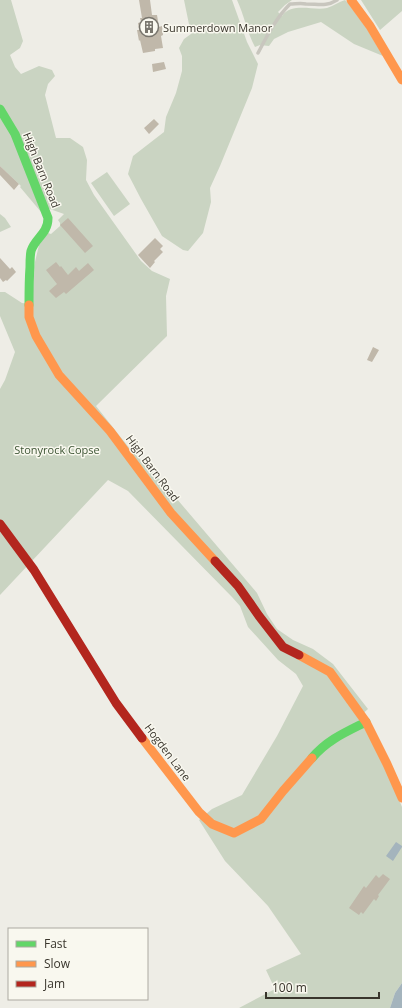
<svg xmlns="http://www.w3.org/2000/svg" width="402" height="1008" font-family="'Open Sans',sans-serif">
<style>
.green{fill:#cad4c2}
.water{fill:#a4b4bd}
.building{fill:#c0b8aa}
.lines{fill:none;stroke-linecap:round;stroke-linejoin:round}
.lane{stroke:#c8c6be;stroke-width:3.5}
.fast{stroke:#63d668;stroke-width:9}
.slow{stroke:#ff974d;stroke-width:9}
.jam{stroke:#b3261e;stroke-width:9}
.labels{text-anchor:middle;dominant-baseline:central;stroke-width:3;stroke-linejoin:round;paint-order:stroke}
.poi-label{font-size:11px;fill:#39352c;stroke:#f9f8ef;text-anchor:start}
.street-label{font-size:11px;fill:#39352c;stroke:#f9f8ef}
.park-label{font-size:11px;fill:#3c5433;stroke:#f9f8ef}
</style>
<rect width="100%" height="100%" fill="#eeede6"/>
<path class="green" d="M0,0h11l12,41 -3,7 -10,7 5,12 6,7 18,-8 13,4 3,6 -7,8 -3,11 11,43h14l13,9 4,13 -1,20 8,15 47,66 11,10 18,8 -4,17 1,40 -71,70 34,43 35,36 92,108 10,21 10,15 16,11 20,9 20,15 35,45 -10,9 8,10 30,64 6,15v176l-7,10 -5,15h-151l36,-19 -9,-19 35,-16 -33,-48 -43,-45 -26,-41 13,-11 30,-14 35,-59 26,-50 -7,-12 -18,-14 -30,-33 -8,-21 -8,-9 -104,-106 -20,-11 -108,115v-206l5,-9 10,-28 -15,-36v-24h5l17,11 10,1 3,-42 4,-17 9,-12 3,1 9,-8v-3l-2,-3 6,-6 -17,-6 -47,-103z
M184,0h48l15,42 11,22 -6,24 -32,78 -10,22 1,14 -8,31 -15,18 -5,-1 -21,-14 -21,-37 -13,-25 5,-18 31,-24 2,-15 10,-24 6,-22v-15l-3,-8 5,-9 7,-5z
M237,0h55l-7,5 -7,7 4,4c10,-14 31,-5 45,-8 6,-2 12,-6 18,-8l3,3 19,26 16,27 -29,-12 -33,-22 -33,10 -14,7 -5,7 -9,-1 -5,2c-8,-15 -11,-32 -18,-47z
M361,0h41v11l-22,19z
M0,115l12,20 29,77 -21,-25 1,-1 -21,-20z
M107,172l23,32 -16,12 -23,-33z
M0,214l5,4 6,9 -11,5z"/>
<path class="water" d="M396,842l6,4v1l-9,14 -7,-5z
M402,983v25h-12l5,-15z"/>
<path class="building" d="M139,0h11l2,15h5l2,12 3,-1 1,9 -2,1 2,12 -8,1v2l-12,2 -3,-13 -1,1 -2,-11h2l-1,-7 3,-1 -1,-4h2z
M164,62l2,7 -13,3 -1,-8z
M154,119l5,5 -10,10 -5,-6z
M0,166l19,18 -5,6 -14,-15z
M68,218l25,28 -8,7 -25,-28z
M155,238l8,8 -3,3 3,3 -9,9 1,1 -5,6 -12,-13z
M0,258l10,11 2,-2 4,5 -9,9 -1,-1 -3,2 -3,-4z
M56,262l4,5 1,-1 7,9 8,-8 3,4 9,-8 6,7 -28,24 -2,-2 -8,6 -7,-7 8,-7 -11,-14z
M373,347l6,3 -7,12 -5,-2z
M383,874l7,5 -12,16 1,1 -3,5 -2,-2 -11,15 -2,-2 -2,3 -10,-7 15,-22 2,2 10,-13 3,3z"/>
<g class="lines">
<path class="lane" d="M258,53c9,-17 18,-35 32,-49 5,0 11,-1 16,0 13,0 20,3 31,-4"/>
<path class="fast" d="M0,109l15,25 33,84c0,16 -13,20 -17,33 -1,5 -1,11 -1,16 -1,13 -1,25 -1,38
M312,758c15,-18 34,-26 54,-36"/>
<path class="slow" d="M351,0l19,26 32,54
M29,305v12l7,19 23,39 51,56 61,82 44,48
M299,655l31,17 36,50 21,42 15,34
M142,738l57,74 13,12 22,9 27,-14 22,-28 29,-33"/>
<path class="jam" d="M0,524l34,46 82,133 26,35
M215,561l23,25 21,30 24,31 16,8"/>
</g>
<defs>
<symbol id="building-ring" viewBox="-11 -11 22 22"><circle r="9.5" fill="#f9f8ef" stroke="#78756d" stroke-width="1.5"/><path d="M-4-6H4V6H1V3H-1V6H-4ZM-2.5-4.3h1.7v1.8h-1.7ZM.8-4.3h1.7v1.8H.8ZM-2.5-1h1.7V.8h-1.7ZM.8-1h1.7V.8H.8Z" fill="#78756d"/></symbol>
</defs>
<g fill-rule="evenodd">
<use href="#building-ring" x="138" y="16" width="22" height="22"/>
</g>
<g class="labels">
<g class="poi-label">
<text x="163" y="27">Summerdown Manor</text>
</g>
<g class="street-label">
<text transform="translate(42 170) rotate(68)">High Barn Road</text>
<text transform="translate(153 468) rotate(53)">High Barn Road</text>
<text transform="translate(168 752) rotate(53)">Hogden Lane</text>
</g>
<g class="park-label">
<text x="57" y="449">Stonyrock Copse</text>
</g>
</g>
<rect x="8" y="928" width="140" height="72" fill="#f9f8ef" stroke="#acaaa1"/>
<rect x="16" y="941" width="20" height="6" fill="#63d668" stroke="#acaaa1"/>
<text x="44" y="948" font-size="12" fill="#39352c">Fast</text>
<rect x="16" y="961" width="20" height="6" fill="#ff974d" stroke="#acaaa1"/>
<text x="44" y="968" font-size="12" fill="#39352c">Slow</text>
<rect x="16" y="981" width="20" height="6" fill="#b3261e" stroke="#acaaa1"/>
<text x="44" y="988" font-size="12" fill="#39352c">Jam</text>
<path d="M266 992v6h113v-6" fill="none" stroke="#39352c" stroke-width="2"/>
<text x="272" y="992" font-size="12" fill="#39352c" stroke="#f9f8ef" stroke-width="3" paint-order="stroke">100 m</text>
</svg>
